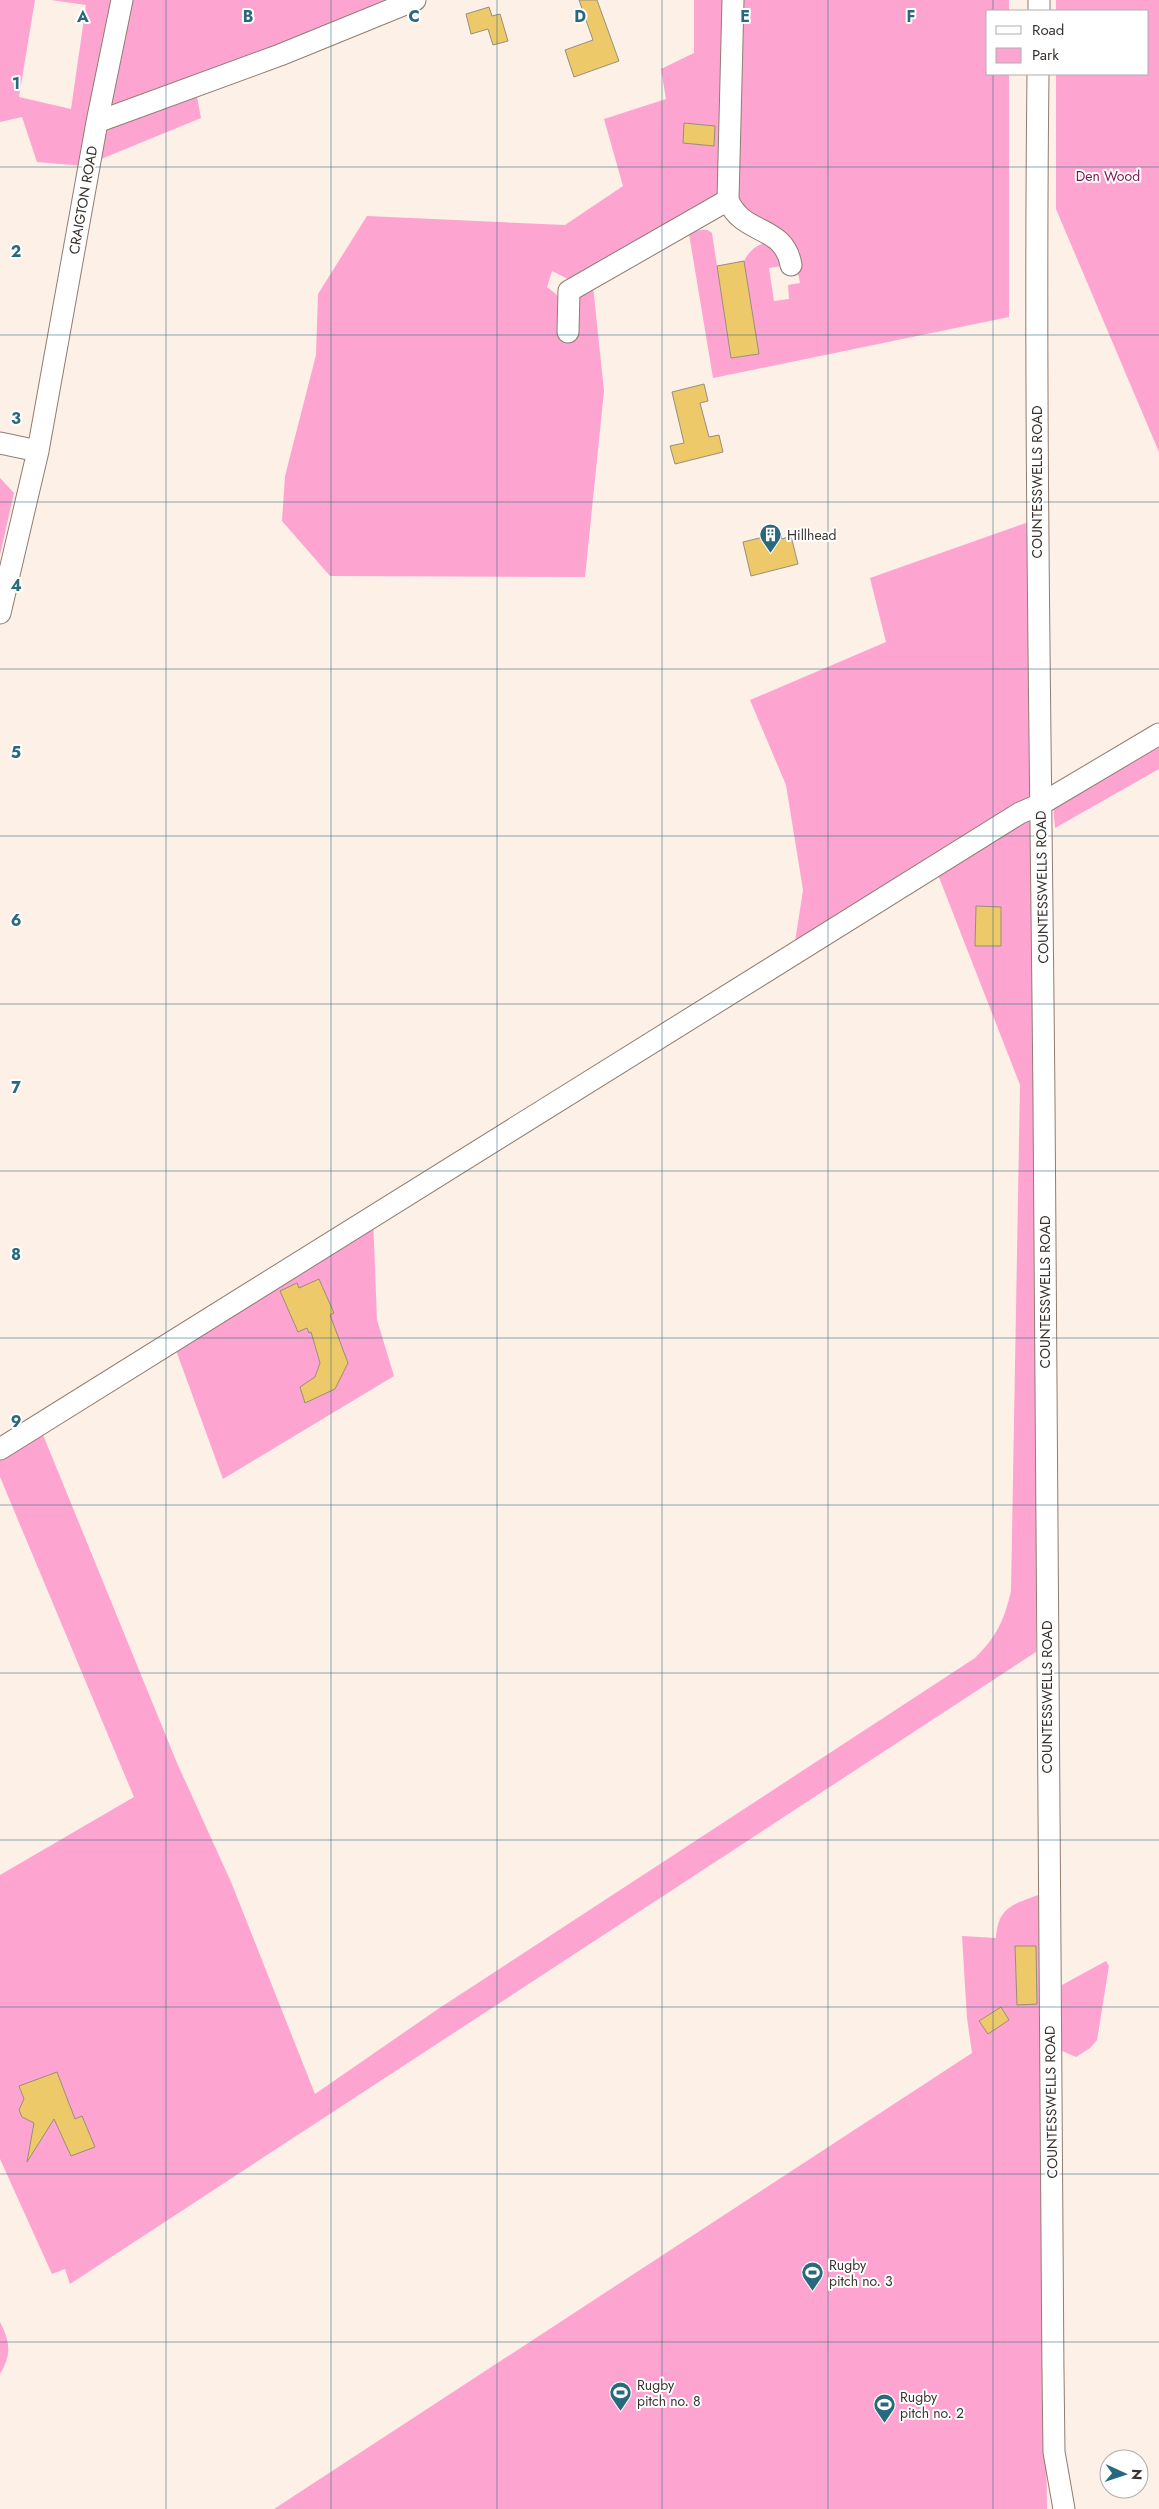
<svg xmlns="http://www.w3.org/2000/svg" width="1159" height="2509" font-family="Jost,sans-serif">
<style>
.green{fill:#fea4d1}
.building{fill:#eec969;stroke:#978f7b}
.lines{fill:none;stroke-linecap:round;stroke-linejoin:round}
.minor-casing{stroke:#907d70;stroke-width:23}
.minor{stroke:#fff;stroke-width:21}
.grid{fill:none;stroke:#29697d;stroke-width:1;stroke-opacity:0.55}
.labels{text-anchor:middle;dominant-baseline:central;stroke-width:4;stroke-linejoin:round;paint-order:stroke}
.park-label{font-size:14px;fill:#7d1255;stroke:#fff}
.street-label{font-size:14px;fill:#3a322d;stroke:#fff}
.poi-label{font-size:14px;fill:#3a322d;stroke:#fff;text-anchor:start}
.grid-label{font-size:16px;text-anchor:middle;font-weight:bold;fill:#29697d;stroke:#fff;stroke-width:4;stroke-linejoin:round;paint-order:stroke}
</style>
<rect width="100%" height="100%" fill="#fdf0e7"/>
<path class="green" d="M0,0h35l-16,97 52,12 15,-104 -35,-5h372l-228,86 6,32 -117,48 -47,-4 -15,-45 -22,5z
M694,0h36l-9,197 -147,85 -22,-11 -5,16 10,8 3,5 16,-4 17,-10 11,105 -19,186 -255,-1 -48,-55 3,-45 31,-121 2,-61 49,-78 198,9 58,-39 -19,-67 62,-20 -5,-30 33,-16z
M739,0h270v11h-21v63h21v243l-296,61 -24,-144c9,-3 16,-8 23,-1l19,125 28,-4 -15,-93c6,-11 14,-19 27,-18l11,23 -13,2 5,33 15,-2 -1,-14 12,-2 -9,-44 -39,-23 -15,-16z
M1056,0h103v452l-103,-243v-135h92v-63h-92z
M0,478l14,15 -14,62z
M1037,519l7,588 -8,545 -966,632 -5,-15 -13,5 -52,-115v-284l134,-78 -134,-320v-28l39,-24 138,338 54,119 84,212 123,-85 537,-351c22,-22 29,-37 36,-67l9,-506 -85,-218 -140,75 8,-52 -17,-105 -36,-85 136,-58 -16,-64z
M1159,739v30l-104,59 -2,-24z
M373,1217l4,103 17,56 -171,103 -50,-137z
M1041,1894l-1,123 7,492h-773l698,-456 -5,-35 -5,-82 34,2c2,-32 18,-34 45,-44z
M1106,1961l3,5 -12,74 -7,8 -14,9 -14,-6v-66z
M0,2322c10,19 12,33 0,52z"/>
<path class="building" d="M579,0h18l22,61 -45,16 -9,-27 28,-10z
M489,7l3,9 8,-2 8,27 -15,4 -5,-16 -17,5 -5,-20z
M684,123l31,3 -1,20 -31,-3z
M744,261l15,93 -28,4 -14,-92z
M704,384l4,17 -8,2 9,34 10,-2 4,17 -48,12 -5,-18 14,-3 -12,-51z
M780,533l2,6 9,-3 7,28 -47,12 -8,-34z
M976,906l25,1v39h-26z
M319,1279l15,34 -4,2 18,48 -13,26 -30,14 -5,-16 15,-10 5,-14 -9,-31 -2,1 -2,-5 -9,4 -18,-41 17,-8 2,5z
M1015,1946h21l1,58 -20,1z
M1001,2007l8,13 -21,14 -9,-13z
M57,2072l18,47 7,-3 13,31 -24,9 -17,-37 -27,43 7,-39 -12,-6 -3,-7 5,-11 -5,-13z"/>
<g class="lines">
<defs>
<path id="minor" d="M733,0l-5,200c15,36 56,24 63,65
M1039,11v-11
M1038,74c-4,342 3,685 6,1027 4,451 4,901 10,1351l10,57
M97,122l25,-122
M568,332l1,-41 159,-91
M0,443l38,8
M0,613l38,-162 59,-329 183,-67 135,-55
M0,1449l1020,-636 21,-9 118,-70"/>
</defs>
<use href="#minor" class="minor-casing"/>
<use href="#minor" class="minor"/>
</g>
<path class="grid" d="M166,0v2509M331,0v2509M497,0v2509M662,0v2509M828,0v2509M993,0v11M993,74v2435M0,167h1159M0,335h1159M0,502h1159M0,669h1159M0,836h1159M0,1004h1159M0,1171h1159M0,1338h1159M0,1505h1159M0,1673h1159M0,1840h1159M0,2007h1159M0,2174h1159M0,2342h1159"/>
<defs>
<symbol id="building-pin" viewBox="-11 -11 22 30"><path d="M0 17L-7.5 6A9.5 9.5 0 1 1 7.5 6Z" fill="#29697d" stroke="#fff"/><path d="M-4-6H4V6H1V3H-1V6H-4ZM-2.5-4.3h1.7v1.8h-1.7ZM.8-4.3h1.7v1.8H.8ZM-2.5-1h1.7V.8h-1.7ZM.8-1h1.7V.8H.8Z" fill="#fff"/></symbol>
<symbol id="stadium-pin" viewBox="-11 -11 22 30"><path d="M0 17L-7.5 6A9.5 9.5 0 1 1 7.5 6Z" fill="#29697d" stroke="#fff"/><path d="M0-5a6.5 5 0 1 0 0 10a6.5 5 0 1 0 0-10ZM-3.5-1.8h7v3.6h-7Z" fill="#fff"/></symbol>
</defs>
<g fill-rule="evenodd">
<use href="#building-pin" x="758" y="522" width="25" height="34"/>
<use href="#stadium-pin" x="800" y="2260" width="25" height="34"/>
<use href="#stadium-pin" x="608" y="2380" width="25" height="34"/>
<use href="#stadium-pin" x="872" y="2392" width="25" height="34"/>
</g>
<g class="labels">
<g class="park-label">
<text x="1108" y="176">Den Wood</text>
</g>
<g class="street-label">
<text transform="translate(83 200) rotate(-80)">CRAIGTON ROAD</text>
<text transform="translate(1037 482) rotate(-90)">COUNTESSWELLS ROAD</text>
<text transform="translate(1042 887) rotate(-91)">COUNTESSWELLS ROAD</text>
<text transform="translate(1045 1292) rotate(-90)">COUNTESSWELLS ROAD</text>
<text transform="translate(1047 1697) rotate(-90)">COUNTESSWELLS ROAD</text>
<text transform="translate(1051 2102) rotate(-91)">COUNTESSWELLS ROAD</text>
</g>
<g class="poi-label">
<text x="787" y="535">Hillhead</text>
<text x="829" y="2265">Rugby<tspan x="829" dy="16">pitch no. 3</tspan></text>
<text x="637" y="2385">Rugby<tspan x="637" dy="16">pitch no. 8</tspan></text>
<text x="900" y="2397">Rugby<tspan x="900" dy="16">pitch no. 2</tspan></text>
</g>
</g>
<g class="grid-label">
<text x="83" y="22">A</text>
<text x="248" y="22">B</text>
<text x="414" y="22">C</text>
<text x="580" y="22">D</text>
<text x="745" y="22">E</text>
<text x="911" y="22">F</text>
<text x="16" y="89">1</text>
<text x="16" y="257">2</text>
<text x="16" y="424">3</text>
<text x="16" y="591">4</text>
<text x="16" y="758">5</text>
<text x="16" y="926">6</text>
<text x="16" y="1093">7</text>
<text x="16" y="1260">8</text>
<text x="16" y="1427">9</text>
</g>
<rect x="986" y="10" width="162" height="65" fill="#ffffff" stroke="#b0adab"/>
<rect x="996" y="26" width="25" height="8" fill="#ffffff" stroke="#b0adab"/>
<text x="1032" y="35" font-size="15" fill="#3a322d">Road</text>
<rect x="996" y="48" width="25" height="15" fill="#fea4d1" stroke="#b0adab"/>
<text x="1032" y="60" font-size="15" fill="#3a322d">Park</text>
<g transform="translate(1124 2474) rotate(93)"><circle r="24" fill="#ffffff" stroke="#b0adab"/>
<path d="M0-4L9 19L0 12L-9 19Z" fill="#29697d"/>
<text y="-8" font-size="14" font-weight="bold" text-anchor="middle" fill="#3a322d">N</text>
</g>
</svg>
